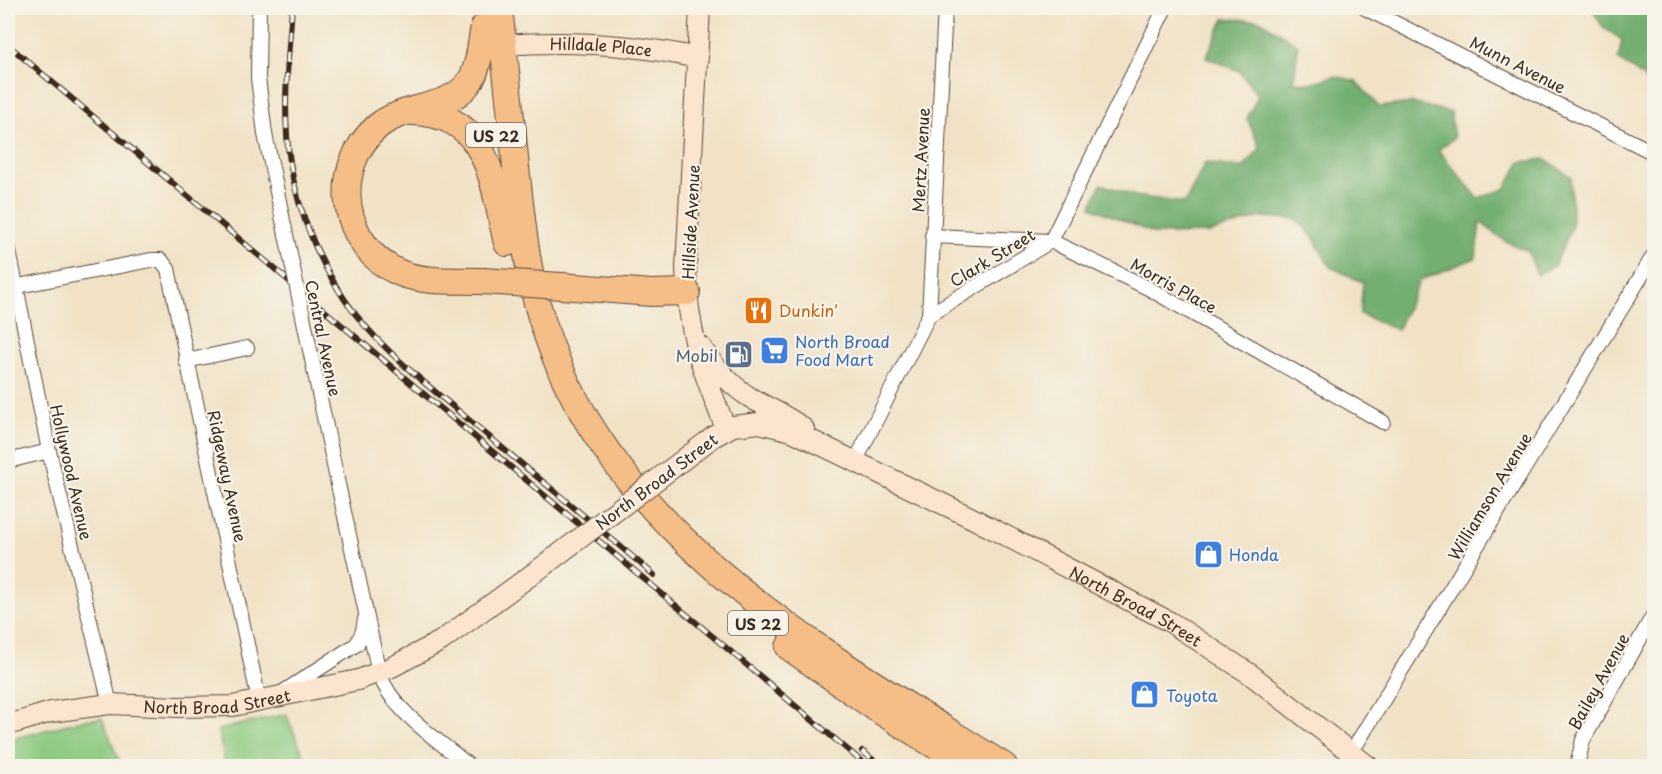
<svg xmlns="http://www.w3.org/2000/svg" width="1662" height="774" font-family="'Playpen Sans',sans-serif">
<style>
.green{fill:#8ecb81;stroke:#647a50;stroke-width:1.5}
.forest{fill:#72af6f;stroke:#566c46;stroke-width:1.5}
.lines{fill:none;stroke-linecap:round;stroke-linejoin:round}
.street-casing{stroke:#564637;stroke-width:16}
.secondary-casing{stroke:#564637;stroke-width:22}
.highway-casing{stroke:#564637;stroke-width:28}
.street{stroke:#fff;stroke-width:14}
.secondary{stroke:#fbe5cf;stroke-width:20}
.highway{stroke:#f6be87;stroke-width:26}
.rail-casing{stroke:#3b2a1e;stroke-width:6}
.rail{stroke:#f7f3e8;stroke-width:4;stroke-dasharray:11;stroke-linecap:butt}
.street-bridge-casing{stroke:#564637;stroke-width:16;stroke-linecap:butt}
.secondary-bridge-casing{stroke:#564637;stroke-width:22;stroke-linecap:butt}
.highway-bridge-casing{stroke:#564637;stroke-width:28;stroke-linecap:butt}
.street-bridge{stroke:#fff;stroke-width:14}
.secondary-bridge{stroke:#fbe5cf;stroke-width:20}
.highway-bridge{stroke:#f6be87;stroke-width:26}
.labels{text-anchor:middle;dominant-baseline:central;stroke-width:4.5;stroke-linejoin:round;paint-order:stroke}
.shield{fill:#f7f3e8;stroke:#73665b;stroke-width:1.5}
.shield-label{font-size:15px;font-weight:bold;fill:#3b2a1e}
.street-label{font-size:16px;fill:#3b2a1e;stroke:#f7f3e8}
.food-label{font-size:16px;fill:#c56008;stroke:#f7f3e8;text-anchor:start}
.shop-label{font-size:16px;fill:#366cbe;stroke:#f7f3e8;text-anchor:start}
.service-label{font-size:16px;fill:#4e5e75;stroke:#f7f3e8;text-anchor:end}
</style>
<rect width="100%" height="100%" fill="#f7f3e8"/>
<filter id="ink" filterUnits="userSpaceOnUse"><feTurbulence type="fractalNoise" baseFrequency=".0167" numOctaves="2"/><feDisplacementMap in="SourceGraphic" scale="12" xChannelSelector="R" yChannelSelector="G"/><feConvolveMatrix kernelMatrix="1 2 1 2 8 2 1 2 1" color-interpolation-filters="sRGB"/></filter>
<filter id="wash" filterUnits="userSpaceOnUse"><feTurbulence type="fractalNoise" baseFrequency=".008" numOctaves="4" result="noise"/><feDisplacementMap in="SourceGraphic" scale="24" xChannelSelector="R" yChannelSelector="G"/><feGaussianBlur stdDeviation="1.35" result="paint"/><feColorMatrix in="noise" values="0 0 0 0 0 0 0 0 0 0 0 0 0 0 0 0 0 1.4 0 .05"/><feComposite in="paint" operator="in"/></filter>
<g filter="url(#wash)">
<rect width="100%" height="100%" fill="#f1e2c6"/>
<path class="green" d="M286,714l22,52h-82l-8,-36z
M102,718l19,48h-113v-26l75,-20z"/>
<path class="forest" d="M1591,8h63v89l-11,-20 -25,-18 4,-19 -19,-13z
M1224,19l36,1 38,25 -4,37 18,1 23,-7 21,5 23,26 33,-4 38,9 4,26 -16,12 40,48 27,-9 16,-27 24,-3 26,18 1,49 -17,39 -18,10 -9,-24 -23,-10 -25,-19 -4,36 -56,22 -23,50 -37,-16 3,-32 -33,-15 -17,-30 -17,-18 -35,-2 -52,16 -54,1 -64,-27 10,-23 34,12 50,7 20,-40 38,5 17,-20 -13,-30 11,-22 -19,-25 -33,-14z"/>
</g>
<g filter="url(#ink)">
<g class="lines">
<defs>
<path id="street" d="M1365,8l289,145
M932,236l119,5 97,47 235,134
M8,246l41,205 61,253
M8,288l143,-28h10l7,9 91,432
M929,315l16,-307
M186,361l61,-13
M856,460l73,-145 122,-74 114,-233
M8,461l41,-10
M339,489l40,184c14,40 59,66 90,93
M280,694l77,-50 6,-13 2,-12
M1351,753l303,-498
M1577,766l6,-26 71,-126"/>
<g id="secondary">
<path d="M700,8l-14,259c1,67 16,102 40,162"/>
<path id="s1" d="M503,45c65,-5 131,-1 195,13"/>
<path d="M701,347c13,19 30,39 50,51 18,11 36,17 53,31"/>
<path id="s2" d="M650,485l63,-48 20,-11 26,-3 33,8 180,87 198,104 80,52 118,92"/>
<path id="s3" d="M8,725l43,-13 59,-8 68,3 55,-1 125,-26 32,-12 51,-27 101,-74"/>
</g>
<path id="highway" d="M499,8c6,53 12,107 17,160 6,50 10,101 25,149 66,218 282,335 463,449
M413,112c78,3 79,71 94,131
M482,281c-26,-1 -57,2 -82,-8 -59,-25 -71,-105 -22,-147 25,-21 70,-16 90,-42 12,-15 12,-40 16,-57
M562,286l89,7 36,-1
M789,647l88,62 91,57"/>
</defs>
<use href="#street" class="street-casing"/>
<use href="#secondary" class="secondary-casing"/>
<use href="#highway" class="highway-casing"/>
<use href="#street" class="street"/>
<use href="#secondary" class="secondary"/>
<use href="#highway" class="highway"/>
<defs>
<path id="rail" d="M292,8c-4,50 -10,103 -2,154 8,52 33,111 66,153 32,40 74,72 113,105 62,52 124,103 185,155
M8,45l859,721
M862,751l19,15"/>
</defs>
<use href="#rail" class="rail-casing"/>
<use href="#rail" class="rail"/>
<defs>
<path id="street-bridge" d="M259,8l-1,70 7,56 74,355"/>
<path id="secondary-bridge" d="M542,567l108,-82"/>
<path id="highway-bridge" d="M482,281l80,5"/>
</defs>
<use href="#street-bridge" class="street-bridge-casing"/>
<use href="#secondary-bridge" class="secondary-bridge-casing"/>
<use href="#highway-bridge" class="highway-bridge-casing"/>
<use href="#street-bridge" class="street-bridge"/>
<use href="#secondary-bridge" class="secondary-bridge"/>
<use href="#highway-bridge" class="highway-bridge"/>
</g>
</g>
<defs>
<symbol id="restaurant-square" viewBox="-11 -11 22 22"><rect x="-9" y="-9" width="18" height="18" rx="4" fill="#e8710a" stroke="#f7f3e8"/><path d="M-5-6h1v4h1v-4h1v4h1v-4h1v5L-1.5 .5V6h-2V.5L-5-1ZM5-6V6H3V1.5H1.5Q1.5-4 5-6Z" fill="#fff"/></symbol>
<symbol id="supermarket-square" viewBox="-11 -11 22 22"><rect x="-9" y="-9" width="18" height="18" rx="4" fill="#3f7fe0" stroke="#f7f3e8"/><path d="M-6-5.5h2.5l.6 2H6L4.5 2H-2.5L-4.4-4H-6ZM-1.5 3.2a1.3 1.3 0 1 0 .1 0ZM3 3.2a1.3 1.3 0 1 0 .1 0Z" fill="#fff"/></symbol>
<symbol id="fuel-square" viewBox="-11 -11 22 22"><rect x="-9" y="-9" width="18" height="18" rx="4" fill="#5c6f8a" stroke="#f7f3e8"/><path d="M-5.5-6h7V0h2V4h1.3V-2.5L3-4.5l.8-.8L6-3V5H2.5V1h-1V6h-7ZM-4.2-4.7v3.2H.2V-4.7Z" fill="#fff"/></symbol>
<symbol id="shop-square" viewBox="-11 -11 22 22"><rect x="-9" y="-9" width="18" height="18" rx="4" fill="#3f7fe0" stroke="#f7f3e8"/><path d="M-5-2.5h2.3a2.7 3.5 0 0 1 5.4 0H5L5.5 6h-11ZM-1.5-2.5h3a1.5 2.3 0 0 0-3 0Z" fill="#fff"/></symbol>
</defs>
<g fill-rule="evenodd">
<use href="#restaurant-square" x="742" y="294" width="33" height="33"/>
<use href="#supermarket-square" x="758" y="334" width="33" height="33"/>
<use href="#fuel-square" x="722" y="338" width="33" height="33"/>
<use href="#shop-square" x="1192" y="538" width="33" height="33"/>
<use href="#shop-square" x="1128" y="678" width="33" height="33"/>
</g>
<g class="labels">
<g class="shield">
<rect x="466" y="123" width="60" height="24" rx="4.5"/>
<rect x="728" y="611" width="60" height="24" rx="4.5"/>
</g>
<g class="shield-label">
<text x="496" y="135">US 22</text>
<text x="758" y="623">US 22</text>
</g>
<g class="street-label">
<text stroke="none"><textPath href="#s1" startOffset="98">Hilldale Place</textPath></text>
<text transform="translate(1518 64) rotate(27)">Munn Avenue</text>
<text transform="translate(920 160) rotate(-87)">Mertz Avenue</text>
<text transform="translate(690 222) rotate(-87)">Hillside Avenue</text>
<text transform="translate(992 257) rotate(-31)">Clark Street</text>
<text transform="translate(1174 285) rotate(29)">Morris Place</text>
<text transform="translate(324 338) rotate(78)">Central Avenue</text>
<text transform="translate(72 472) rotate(77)">Hollywood Avenue</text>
<text transform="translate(228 476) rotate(78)">Ridgeway Avenue</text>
<text transform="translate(656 481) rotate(-37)">North Broad Street</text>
<text transform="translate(1489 496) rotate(-59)">Williamson Avenue</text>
<text stroke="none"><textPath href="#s2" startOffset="548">North Broad Street</textPath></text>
<text transform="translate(1598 681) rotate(-61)">Bailey Avenue</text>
<text stroke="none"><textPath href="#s3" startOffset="212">North Broad Street</textPath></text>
</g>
<g class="food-label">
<text x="779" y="310">Dunkin'</text>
</g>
<g class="shop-label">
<text x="795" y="341">North Broad<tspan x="795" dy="18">Food Mart</tspan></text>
<text x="1229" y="554">Honda</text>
<text x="1166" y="695">Toyota</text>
</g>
<g class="service-label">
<text x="718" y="355">Mobil</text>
</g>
</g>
<rect width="1662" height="774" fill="none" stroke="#f7f3e8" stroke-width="30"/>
</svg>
